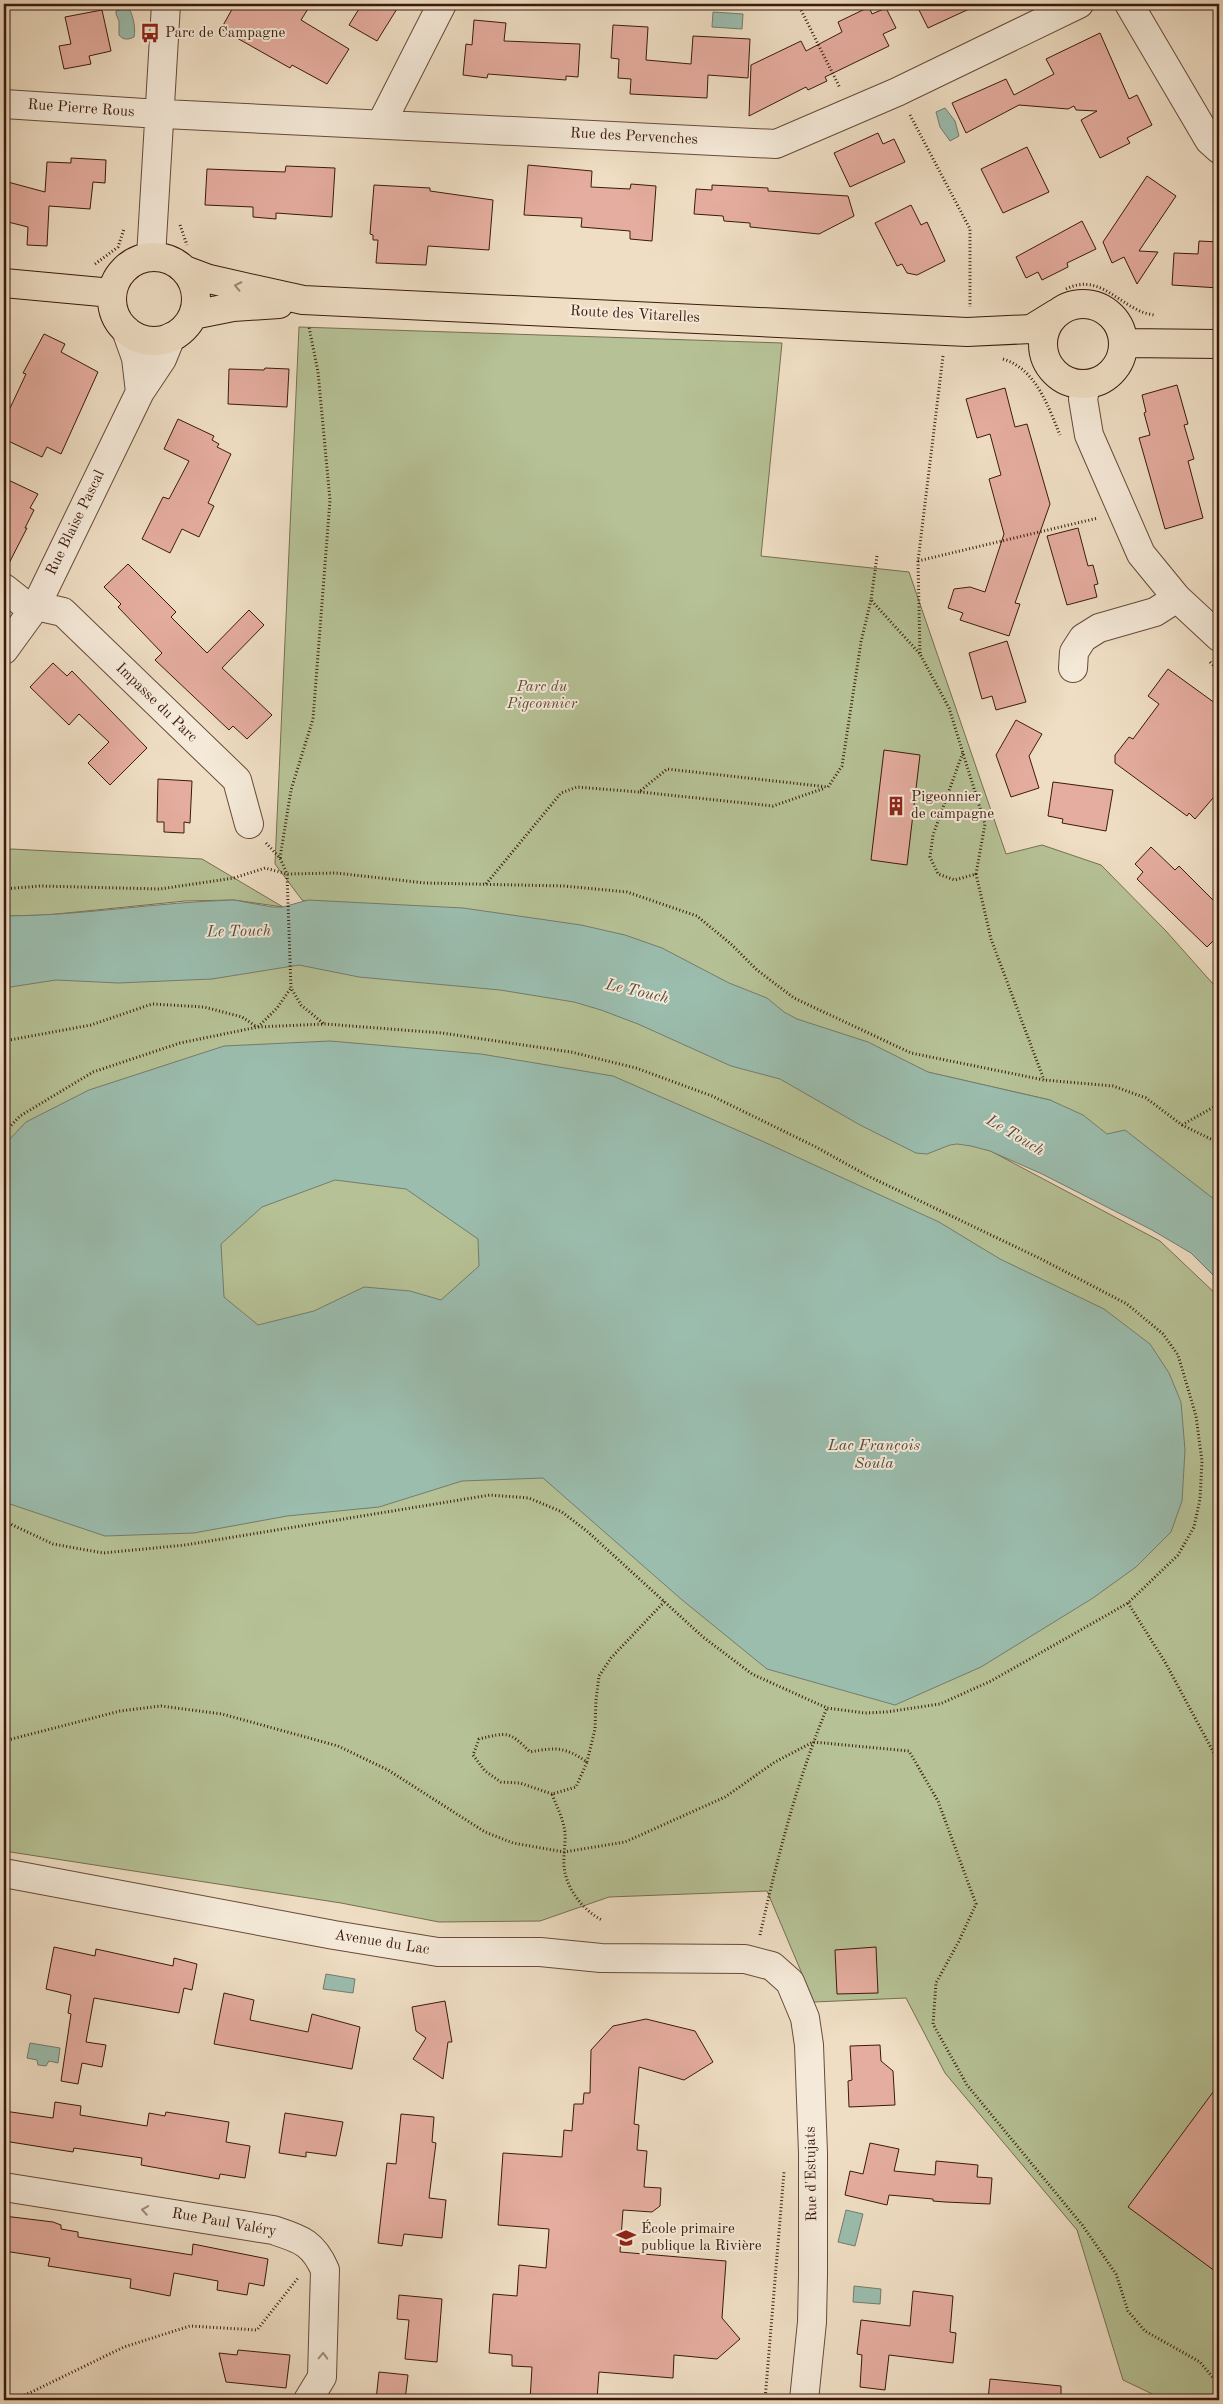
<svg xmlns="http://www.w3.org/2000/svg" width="1223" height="2404" font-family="'Old Standard TT',serif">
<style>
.green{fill:#b6c296;stroke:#786e51}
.water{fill:#9bbdae;stroke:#757c6d;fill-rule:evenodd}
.building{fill:#e5ad9f;stroke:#3b1a0c}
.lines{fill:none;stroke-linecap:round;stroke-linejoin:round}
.minor-casing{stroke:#684b3a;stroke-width:30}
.major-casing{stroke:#3b1a0c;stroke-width:30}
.path{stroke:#3b1a0c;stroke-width:3;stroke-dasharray:1 2.5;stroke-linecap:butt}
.minor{stroke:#f5ead9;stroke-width:28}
.major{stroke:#efdec4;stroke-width:28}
.oneway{stroke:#9e8671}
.oneway2{stroke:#a18c7d}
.labels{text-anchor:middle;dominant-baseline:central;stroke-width:4;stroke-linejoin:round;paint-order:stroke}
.poi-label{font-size:15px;fill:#3b1a0c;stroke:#f5ead9;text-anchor:start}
.street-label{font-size:15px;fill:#3b1a0c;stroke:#f5ead9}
.park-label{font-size:15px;font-style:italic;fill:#604c35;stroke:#f5ead9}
.water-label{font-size:16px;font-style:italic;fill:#584b3d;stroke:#f5ead9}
</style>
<rect width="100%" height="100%" fill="#efdec4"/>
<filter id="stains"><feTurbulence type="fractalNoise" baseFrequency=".004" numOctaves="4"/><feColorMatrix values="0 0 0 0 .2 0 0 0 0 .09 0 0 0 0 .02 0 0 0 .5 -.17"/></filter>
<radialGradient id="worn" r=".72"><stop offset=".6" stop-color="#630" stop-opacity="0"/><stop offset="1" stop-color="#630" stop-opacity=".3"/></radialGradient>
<path class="green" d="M299,327l483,16 -21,213 148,16 97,282 36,-9 59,20 65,66 48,54h5v224l-169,-109 -132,-30 -616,-170 -27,-36z
M12,849l190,10 81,48 -49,-7 -49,1 -138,14 -43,1v-65z
M246,947l337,48 291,94 286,152 59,56v1103h-54l-42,-20 -46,-150 -132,-157 -39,-75 -92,4 -47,-111 -158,6 -69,24 -101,1 -98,-19 -337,-52v-868z"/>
<path class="water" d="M126,8h3c4,8 7,20 5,29 -6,3 -11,3 -15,-2v-14l-3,-7v-3z
M713,12l30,2 -1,15 -30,-2z
M945,108l10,13 4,15 -9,5 -10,-14 -4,-15z
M234,900l38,7h11l25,-7 155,8 118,17 44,10 37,13 67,35 38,15 17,14 13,7 71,23 60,30 122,28 33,15 24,19 18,-4 94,73v78l-28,-28 -39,-23 -110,-56 -52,-23 -19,-5 -14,-2 -7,1 -23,9 -11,-1 -56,-28 -80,-46 -49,-13 -93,-42 -37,-14 -27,-8 -74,-12 -141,-13 -60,-12 -87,14 -94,4 -62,-3 -52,8v-72c77,0 153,-14 230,-16z
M330,1041l151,13 132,22 149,65 177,81 61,37 104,50 46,35 19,29 12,29 4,48 -3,51 -11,31 -35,35 -43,31 -112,69 -86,38 -128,-36 -86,-70 -138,-121 -81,3 -83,26 -92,9 -93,17 -89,3 -101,-34v-357l22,-23 63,-32 135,-44zM335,1180l71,9 72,50 1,27 -38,34 -31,-9 -46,-4 -50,24 -56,14 -34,-28 -3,-53 41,-37z
M326,1974l29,5 -2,14 -30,-4z
M30,2043l30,5 -2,15 -9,-2 -3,5 -8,-1 -1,-5 -10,-2z
M846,2210l17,4 -8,32 -17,-4z
M854,2286l27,3 -1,15 -27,-2z"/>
<path class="building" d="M235,4h76l-10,16 48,29 -22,35 -35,-19 -2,3 -69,-39z
M362,4h38l-23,37 -28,-16z
M916,4h64l-52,24z
M869,7l3,7 14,-6 10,20 -13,6 6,12 -64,31 2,4 -19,9 -2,-3 -57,29 2,-51 50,-24 5,10 36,-19 -4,-10z
M102,10l9,41 -22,5 2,8 -27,5 -5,-23 12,-2 -6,-27z
M474,20l32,3 -2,18 76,3 -2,33 -12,-1v4l-78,-6 -1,4 -24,-3 3,-31 6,1z
M613,25l35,2 -2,33 45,4 2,-28 57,3 -2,39 -40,-3 -1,23 -77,-4 1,-15 -13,-1 1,-19 -8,-1z
M1100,33l29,66 8,-4 15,30 -25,13 3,5 -30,15 -19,-38 16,-9 -21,-1 -2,-4 -6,3 -49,-4 -53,28 -14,-30 54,-24 8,16 40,-21 -8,-15z
M878,133l5,11 11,-5 11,23 -55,25 -16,-34z
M1027,147l22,45 -46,21 -22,-44z
M71,158l35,2 -1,23 -12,-1 -3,27 -41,-3 -2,40 -20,-1 1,-18 -24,-6v-40l41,11 2,-30 24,1z
M528,165l64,6 -1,16 39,2 1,-5 25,2 -4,55 -22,-2v-8l-49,-4 1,-9 -58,-3z
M286,166l49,2 -3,49 -56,-4v6l-23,-2v-10l-48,-2 2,-36 78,3z
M1147,176l29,20 -37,55 19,1 -21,32 -13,-27 -12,6 -9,-21z
M374,185l56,3v3l63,9 -4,50 -61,-4 -2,19 -50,-2 2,-23h-5v-5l-3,-1z
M712,185l56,3v3l80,5 6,20 -35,18 -69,-7v-4l-26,-2 -1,-5 -29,-2 2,-25 16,1z
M911,205l10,20 6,-3 18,39 -28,14 -10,-2 -5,-9 -5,2 -22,-43z
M1082,221l14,28 -29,14 1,4 -26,13 -4,-8 -12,6 -10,-21z
M1199,241l20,1v46l-47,-3 2,-32 24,1z
M44,334l21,10 -4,8 37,20 -37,82 -14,-7 -5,10 -38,-18v-18l22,-47 -3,-1z
M265,368l24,1 -2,38 -59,-3 1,-35 35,1z
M1177,385l11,39 -4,1 10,34 -6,2 15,57 -38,11 -26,-91 11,-3 -6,-22 2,-1 -4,-17z
M1005,388l10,39 12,-3 23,80 -35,99 5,1 -11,32 -49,-16 3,-7 -15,-5 6,-19 16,-2 15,5 19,-58 -15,-55 12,-4 -11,-41 -13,4 -11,-39z
M178,419l36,17 -2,4 7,4 -2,3 14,7 -23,49 6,3 -15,31 -17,-8 -12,24 -28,-14 21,-42 6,2 20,-38 -25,-12z
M4,478l34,16 -8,14 4,2 -9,18h2l-23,45z
M1078,528l10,38 5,-1 5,19 -4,1 3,12 -30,8 -20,-69z
M128,564l48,48 -5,5 36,36 42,-43 15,15 -42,43 50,47 -25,24 -14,-13 -4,4 -74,-70 7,-7 -44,-46 3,-3 -17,-17z
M1007,641l19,61 -30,8 -4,-14 -10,3 -13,-46z
M53,663l14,13 5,-5 75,77 -37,37 -22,-22 21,-21 -30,-28 -10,11 -39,-38z
M1168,669l51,37v85l-24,28 -6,-6 -2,3 -72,-53v-8l14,-18 4,2 26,-35 -11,-8z
M1016,720l26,14 -13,22 10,32 -28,9 -15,-42z
M884,750l36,5 -13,110 -36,-5z
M158,779l34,2 -2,42 -6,-1v11l-20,-1v-10h-7z
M1053,782l60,8 -7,41 -44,-8 1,-4 -15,-3z
M1151,847l24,23 4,-4 40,40v29l-12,12 -70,-68 6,-7 -8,-8z
M54,1947l41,9 1,-7 77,17 1,-8 23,6 -5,26 -8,-2 -5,25 -85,-15 -8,44 20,3 -4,22 -20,-4 -4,21 -17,-3 10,-67 -3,-1 3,-18 -25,-6z
M876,1947l2,46 -41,1 -2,-44z
M224,1993l30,7 -4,20 58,12 4,-18 48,13 -8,42 -138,-25z
M445,2001l7,41h-4l-5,37 -30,-20 13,-21 -10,-7 -4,-24z
M646,2019l49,12 18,31 -29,18 -45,-13 -5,57 5,1 -2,25 10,1 -3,36 17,1 -1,18 -8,6 -29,-2 -3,42 106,9 -4,57 18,21 -23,20 -43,-4 -1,23 -74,-6 -2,28h-67l2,-33 -20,-1v-11l-23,-2 4,-59 24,2 2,-31 27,3 3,-39 -51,-4 5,-72 59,4 2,-27 8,1 2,-27h9l1,-11h6l1,-43 22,-24z
M880,2045l1,16 12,10 2,34 -46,2 -1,-26 4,-1 -2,-34z
M1219,2084v190l-91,-67z
M55,2102l26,4 -1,9 67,11 2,-13 16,3 1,-4 63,10 -3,20 24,4 -5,32 -25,-4 -1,5 -78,-14 1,-7 -68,-10 -1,4 -69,-11v-30l49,7z
M285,2113l58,9 -7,34 -30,-4v5l-27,-4z
M401,2114l33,3 -2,25 4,1 -7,55 17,2 -4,38 -38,-4 -2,12 -24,-3 9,-80 9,1z
M870,2143l29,6 -5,22 41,4 1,-14 42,4 -1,12 15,1 -2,26 -45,-2 -12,-1v-2l-44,-4 -2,10 -42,-10 5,-24 13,3z
M4,2216l49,6 8,3v4l17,3v5l114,18 1,-11 75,15 -4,27 -15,-3 -2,12 -30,-5 1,-9 -44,-8 -4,23 -40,-8 1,-9 -83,-13 2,-8 -46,-7z
M913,2291l40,5 -3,36 6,1 -3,30 -64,-8 -4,35 -25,-3 2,-32 -5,-1 4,-34 49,6z
M399,2295l43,4 -5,63 -32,-3 4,-39 -12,-1z
M238,2350l52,5 -4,33 -60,-6 -7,-29 18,2z
M379,2372l29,3 -3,25h-29z
M990,2379l71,7v14h-73z"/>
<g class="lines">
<defs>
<path id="minor" d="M1129,4l80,136 10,9
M4,104l140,9 632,31 121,-52 182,-88
M381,124l61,-120
M151,257l15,-253
M126,330l10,28 4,34
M1086,385l-3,14 6,36 52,119 36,44 42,39
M4,588l19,15 40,9 174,168 12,44
M4,650l32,-44 104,-214 22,-33 9,-22
M1073,668l1,-16 9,-14 16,-10 56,-16 22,-14
M4,1873l330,62 104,17h102l61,6 144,1 27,7 18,16 15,36 4,27 4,108v122l-1,47 -8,78
M4,2187l269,43c27,9 40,12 52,40l-3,107 -14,23"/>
<path id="major" d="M112 299a42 42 0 1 1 84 0a42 42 0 1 1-84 0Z
M185,270l24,9 94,21 664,32 64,-3 26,-16
M4,283l108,10
M1043 344a40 40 0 1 1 80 0a40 40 0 1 1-80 0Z
M193,315l40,-8 46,-3
M1124,343l95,1"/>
</defs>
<use href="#minor" class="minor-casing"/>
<use href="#major" class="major-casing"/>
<path class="path" d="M798,4l42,84
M910,115l60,114v78
M180,225l7,20
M95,264l23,-17 6,-18
M1066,289c30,-15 48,10 72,21 5,3 11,4 16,5
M943,356l-25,205 2,93 29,54 36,116 -9,50 -21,6 -17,-6 -8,-17 3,-22 30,-83
M1003,359c33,10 45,47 57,76
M877,556l-6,44 49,54
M918,561l180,-43
M1210,662l9,9
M640,792l133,14 52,-18
M266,843l14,15 7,16 4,114 10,17 23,19
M280,858l11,-68 22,-71 17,-219 -12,-128 -9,-45
M976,874l15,65 53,141
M486,884l75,-91 16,-6 62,5 28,-23 161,18 14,-21 19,-124 10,-42
M4,889l36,-3 120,3 74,-11 31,-10 22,6 49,-1 89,10 139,3 63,6 70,24 34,28 26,26 37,28 117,55 133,27 69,6 33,12 36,27 37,18
M258,1027l19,-19 14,-20
M4,1041l87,-16 61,-21 52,3 38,10 15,10
M1182,1125l37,-21
M4,1133l16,-17 73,-44 87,-29 78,-16 67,-3 117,9 129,19 65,16 76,28 104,51 52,29 173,83 86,45 36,30 15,21 18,61 6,45 -2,38 -6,28 -16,28 -50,48 -137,78 -51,23 -54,8 -21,1 -38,-5 -75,-34 -49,-37 -115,-105 -26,-20 -33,-14 -39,-3 -305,50 -82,8 -50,-9 -49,-23
M1128,1603l37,59 51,95 3,10
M4,1741l116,-30 41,-5 61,8 116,32 50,24 97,62 28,11 51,9 61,-10 100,-45 50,-35 38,-20 96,9 29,50 38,103 -17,37 -23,42 -3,41 34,61 116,141 33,48 12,37 17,20 55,31 19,23
M587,1762l8,-33 1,-29 3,-24 12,-18 54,-57
M552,1794l-32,-11 -19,-1 -16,-11 -12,-16 6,-16c29,-7 30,-8 51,13 26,-5 35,-5 57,10l-11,25 -24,7c4,11 10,22 12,33 3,12 -1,26 0,38 1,22 19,46 38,55
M760,1935c17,-76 37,-155 67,-227
M15,2400l109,-53 66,-21 67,4 41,-52
M765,2400l19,-228"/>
<use href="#minor" class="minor"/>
<use href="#major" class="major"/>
</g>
<defs><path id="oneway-chevron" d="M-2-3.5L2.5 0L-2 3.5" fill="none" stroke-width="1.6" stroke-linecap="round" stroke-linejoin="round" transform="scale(1.25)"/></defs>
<use class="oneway" href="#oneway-chevron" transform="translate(238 286) rotate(-168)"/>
<g class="oneway2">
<use href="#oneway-chevron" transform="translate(145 2210) rotate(-171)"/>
<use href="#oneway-chevron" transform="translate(323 2356) rotate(-88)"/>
</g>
<defs>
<symbol id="bus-bare" viewBox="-9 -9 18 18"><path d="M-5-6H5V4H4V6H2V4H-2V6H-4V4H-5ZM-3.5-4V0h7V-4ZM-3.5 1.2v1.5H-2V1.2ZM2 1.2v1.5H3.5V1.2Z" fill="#8f2418" stroke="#f5ead9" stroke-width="2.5" paint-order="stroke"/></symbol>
<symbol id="building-bare" viewBox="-9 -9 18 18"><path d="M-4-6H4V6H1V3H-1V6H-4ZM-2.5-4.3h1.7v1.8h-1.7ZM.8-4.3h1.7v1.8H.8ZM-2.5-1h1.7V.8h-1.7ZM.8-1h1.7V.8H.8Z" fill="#8f2418" stroke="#f5ead9" stroke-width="2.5" paint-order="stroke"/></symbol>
<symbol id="school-bare" viewBox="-9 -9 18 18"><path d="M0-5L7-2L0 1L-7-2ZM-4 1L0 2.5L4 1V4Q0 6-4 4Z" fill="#8f2418" stroke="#f5ead9" stroke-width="2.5" paint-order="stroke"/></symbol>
</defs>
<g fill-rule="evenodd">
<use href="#bus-bare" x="136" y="19" width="28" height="28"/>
<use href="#building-bare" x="882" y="792" width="28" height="28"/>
<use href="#school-bare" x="612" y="2224" width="28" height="28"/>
</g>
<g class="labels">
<g class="poi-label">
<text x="165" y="33">Parc de Campagne</text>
<text x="911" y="797">Pigeonnier<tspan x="911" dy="17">de campagne</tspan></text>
<text x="641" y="2229">École primaire<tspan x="641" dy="17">publique la Rivière</tspan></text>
</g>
<g class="street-label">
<text transform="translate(81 109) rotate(4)">Rue Pierre Rous</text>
<text transform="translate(634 137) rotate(3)">Rue des Pervenches</text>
<text transform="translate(635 315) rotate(3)">Route des Vitarelles</text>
<text transform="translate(76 523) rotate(-64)">Rue Blaise Pascal</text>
<text transform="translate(156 703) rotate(44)">Impasse du Parc</text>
<text transform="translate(382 1943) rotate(9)">Avenue du Lac</text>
<text transform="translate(812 2174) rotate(-91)">Rue d'Estujats</text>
<text transform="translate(224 2223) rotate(10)">Rue Paul Valéry</text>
</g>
<g class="park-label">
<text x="542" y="687">Parc du<tspan x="542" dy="17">Pigeonnier</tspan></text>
</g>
<g class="water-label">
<text transform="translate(239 932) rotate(-1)">Le Touch</text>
<text transform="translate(637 992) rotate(13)">Le Touch</text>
<text transform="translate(1015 1136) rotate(31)">Le Touch</text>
<text x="874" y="1446">Lac François<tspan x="874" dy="18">Soula</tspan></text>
</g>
</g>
<rect width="1223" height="2404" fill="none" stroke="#efdec4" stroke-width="20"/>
<rect x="5" y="5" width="1213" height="2394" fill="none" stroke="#3b1a0c" stroke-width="2.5"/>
<rect x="10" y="10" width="1203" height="2384" fill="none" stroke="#3b1a0c"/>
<rect width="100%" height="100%" filter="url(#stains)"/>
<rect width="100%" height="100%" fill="url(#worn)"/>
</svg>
